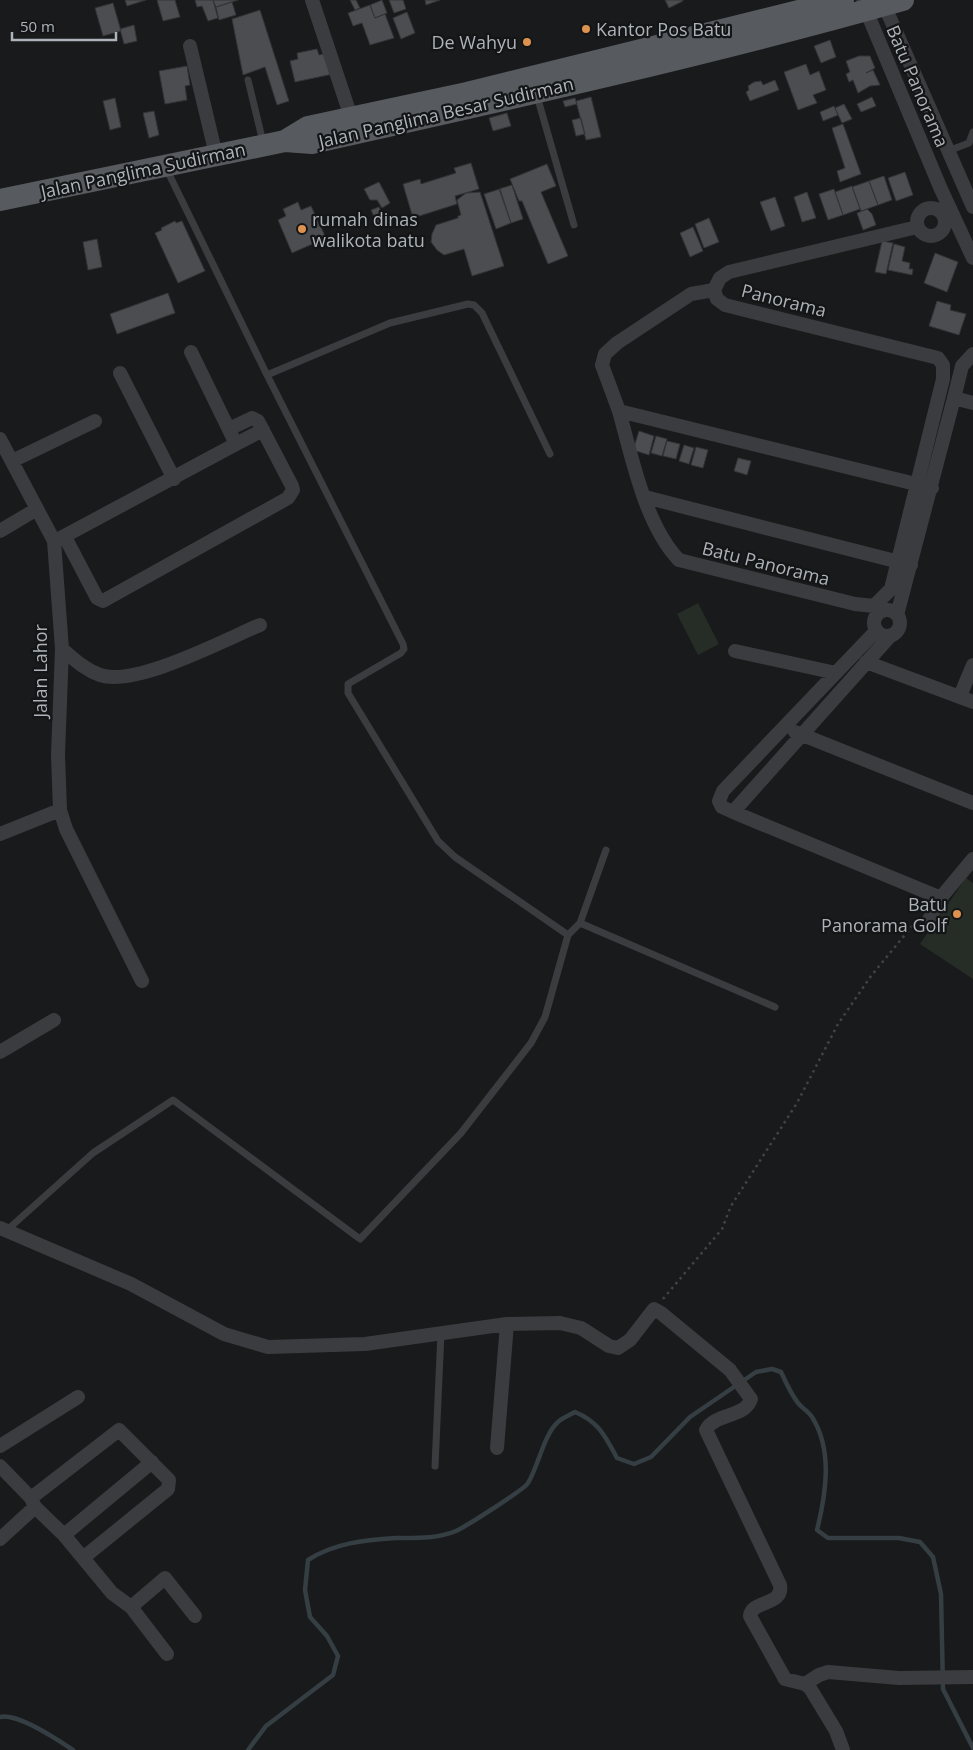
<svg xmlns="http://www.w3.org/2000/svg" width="973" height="1750" font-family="'Open Sans',sans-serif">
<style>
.green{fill:#262d26}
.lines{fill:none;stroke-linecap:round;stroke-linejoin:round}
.stream{stroke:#353e43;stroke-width:4.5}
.building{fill:#4b4d50;stroke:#333437}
.path{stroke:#414346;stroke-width:2.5;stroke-dasharray:2.5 4;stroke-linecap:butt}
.service{stroke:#3b3c3f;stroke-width:7}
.minor{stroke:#3b3c3f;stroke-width:14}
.primary{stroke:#575a5e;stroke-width:22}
.poi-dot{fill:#dd924f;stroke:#141516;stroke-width:2}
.labels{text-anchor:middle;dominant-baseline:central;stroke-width:4.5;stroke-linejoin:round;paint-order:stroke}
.poi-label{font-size:18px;fill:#adb3b9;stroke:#141516;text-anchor:start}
.street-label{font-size:18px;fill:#adb3b9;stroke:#141516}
</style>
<rect width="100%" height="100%" fill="#191a1b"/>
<path class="green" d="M698,603l21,41 -21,11 -21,-41z
M966,878l7,5v96l-53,-35z"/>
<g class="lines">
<path class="stream" d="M0,1717c18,-4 58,23 73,33
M248,1750l18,-24 67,-51 5,-19 -11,-20 -17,-19 -5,-27 3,-30c26,-17 57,-20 88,-22 19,0 41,1 60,-7 9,-4 69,-42 72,-48 10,-16 16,-49 30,-61 4,-4 12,-7 17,-10 24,10 30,24 42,46l17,6 17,-7 39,-40 38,-26 28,-19 16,-3 9,3c5,11 10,22 17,31 4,5 10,8 14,14 21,33 14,77 5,113l11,8h71l21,4 13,15 8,37 2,95 30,59"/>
</g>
<path class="building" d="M125,0h21l-19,6z
M157,0h18l5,17 -17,4z
M195,0h18l5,18 -10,3 -6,-15 -5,1z
M213,0h25l-22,7z
M350,0h6l4,8 -5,2z
M382,0l5,13 -12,5 -5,-13z
M389,0h14l3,9 -12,4z
M425,0h15l-14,5z
M665,0h18v1l-14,7z
M232,2l4,13 -17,5 -3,-13z
M113,3l8,28 -18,5 -8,-28z
M370,5l5,13 10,-4 9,24 -24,7 -8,-22 -9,3 -5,-13z
M260,10l29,91 -12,4 -12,-38 -22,8 -11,-56z
M407,12l8,21 -14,6 -8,-21z
M134,25l3,16 -13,3 -4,-15z
M830,40l6,17 -15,6 -7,-17z
M317,49l2,6 9,-2 5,21 -38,8 -5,-21 8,-2 -1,-6z
M859,56h11l5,12 -9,5 7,-3 7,15 -10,1 -12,7 -5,-13 -4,2 -3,-8 4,-2 -4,-11z
M806,64l4,11 9,-4 7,19 -13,5 4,8 -19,7 -14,-38z
M187,66l3,19 -5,1 2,14 -22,4 -6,-33z
M775,80l4,10 -29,11 -4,-9 3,-2 -1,-4 6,-4 7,-1 2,4z
M591,97l10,40 -15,3 -10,-39z
M872,97l4,9 -15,6 -4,-8z
M115,98l6,29 -11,3 -7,-29z
M575,98l2,6 -12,3 -2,-6z
M844,104l8,15 -10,4 -7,-15z
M834,106l4,9 -15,6 -3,-9z
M154,111l5,24 -10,3 -6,-25z
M507,113l4,13 -18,5 -4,-13z
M581,118l4,16 -9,2 -4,-16z
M843,124l18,50 -21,8 -3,-11 8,-3 -13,-40z
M471,163l8,26 -24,7 2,8 -44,14 -10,-34 17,-5 1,5 35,-11 -2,-5z
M547,164l9,22 -15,6 27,64 -20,8 -26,-63h-3l-9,-22z
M905,172l8,23 -17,6 -8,-23z
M884,176l8,24 -14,5 -9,-24z
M869,181l9,24 -17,6 -9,-24z
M379,182l11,21 -8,5 -5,-8h-7l-6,-11z
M512,185l11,34 -12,4 -12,-34z
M852,186l8,23 -17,6 -8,-23z
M500,189l11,34 -15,6 -12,-35z
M834,189l9,26 -15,5 -9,-26z
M480,192l24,74 -32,10 -8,-27 -20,6 -7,-5 -6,-8 1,-8 4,-9 22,-7v-2l3,-1 -4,-15 9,-7z
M807,192l9,26 -14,4 -8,-25z
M775,197l10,29 -14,5 -11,-29z
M298,202l3,8 10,-4 15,32 -34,15 -14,-33 8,-4 -3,-7z
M379,207l7,16 -8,3 -7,-16z
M867,209l5,5 4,11 -13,5 -6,-17z
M709,218l10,24 -15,6 -9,-24z
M175,221l1,2 6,-2 23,50 -27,12 -23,-50 7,-3 -1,-2z
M693,227l10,24 -13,6 -10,-24z
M97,239l5,28 -14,3 -5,-28z
M882,241l11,2 -7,31 -11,-2z
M894,244l11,3 -3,14 8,2 -1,6h4l-1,6 -24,-5z
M935,253l23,9 -11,30 -23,-9z
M168,293l7,20 -58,21 -7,-20z
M937,301l14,4 -1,5 16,4 -7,21 -30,-9z
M639,431l15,5 -5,19 -16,-5z
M656,436l11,3 -5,17 -11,-3z
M667,441l13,3 -4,15 -13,-3z
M684,445l10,3 -5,16 -10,-3z
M696,447l12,3 -5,18 -12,-3z
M738,458l13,3 -4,14 -13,-4z"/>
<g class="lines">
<path class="path" d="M663,1299l59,-70 9,-23 66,-103 41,-79 33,-48 42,-51"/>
<path class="service" d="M248,80l15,62
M537,96l37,129
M948,151l21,-8 4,-11
M166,168l101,207 136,269 1,5 -3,4 -53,31v9l90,148 17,16 113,78
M267,375l123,-52 78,-19 6,1 8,8 68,141
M580,923l195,84
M6,1231l87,-78 80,-53 187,139 101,-106 70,-90 14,-26 23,-82 12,-12 26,-73
M435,1466l6,-133"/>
<path class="minor" d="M312,0l39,117
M882,0l91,207
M863,3l77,184 33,71
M190,46l26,109
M917 222a14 14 0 1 1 28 0a14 14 0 1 1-28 0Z
M714,290l-23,4 -74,49 -12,11 -3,11 17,46 313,77
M120,373l54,106
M954,398l8,-32 11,-12
M619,411c13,46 26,114 60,149l176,44 19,2 17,-17 52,-210v-14l-5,-7 -213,-53 -8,-6 -3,-9 6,-12 9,-6 188,-45
M0,439l54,102 8,108 -4,106 2,55 6,19 76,152
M236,444l27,-14
M12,461l83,-40
M645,497l266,68
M0,531l37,-22
M65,537l32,61 6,3 185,-103 5,-8 -1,-4 -34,-65 -6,-3 -23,11
M57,540l179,-96 -45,-92
M874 623a13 13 0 1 1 26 0a13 13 0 1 1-26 0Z
M897,615l57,-217 19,5
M876,631l-153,160 -4,10 3,6 11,5 208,86
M62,649c12,10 23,21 38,26 36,12 124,-35 160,-50
M735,651l101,22
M866,662l107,40
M960,696l13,-31
M795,732l178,71
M733,812l158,-177
M0,834l60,-24
M927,923l16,-28 30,-36
M0,1052l54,-32
M0,1228l131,56 93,50 44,13 97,-3 142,-20 53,-1 21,5 28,18 9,2 12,-8 24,-31 7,4 69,57 21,29c-6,19 -36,14 -45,31l74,155c4,21 -29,15 -30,31l35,63 20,5 5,4 26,43 7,19
M0,1446l78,-49
M497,1448l10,-124
M0,1466l31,32 4,9 29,28 48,58 19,14 34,-29 30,38
M31,1498l88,-68 50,50 -1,9 -85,69
M64,1535l88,-73
M0,1539l35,-32
M131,1607l36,47
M805,1684l14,-9 9,-3 71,6 74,-1"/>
<path class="primary" d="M285,141l23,-14 159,-34 376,-93
M0,200l285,-59 27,2c198,-44 396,-88 591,-143"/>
</g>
<g class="poi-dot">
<circle cx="586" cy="29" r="5"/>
<circle cx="527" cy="42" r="5"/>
<circle cx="302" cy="229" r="5"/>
<circle cx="957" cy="914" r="5"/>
</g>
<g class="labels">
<g class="poi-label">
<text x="596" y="29">Kantor Pos Batu</text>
<text x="517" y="42" text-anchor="end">De Wahyu</text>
<text x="312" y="219">rumah dinas<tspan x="312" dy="21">walikota batu</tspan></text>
<text x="947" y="904" text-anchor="end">Batu<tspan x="947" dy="21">Panorama Golf</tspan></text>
</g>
<g class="street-label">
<text transform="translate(918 86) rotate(67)">Batu Panorama</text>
<text transform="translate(446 112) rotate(-13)">Jalan Panglima Besar Sudirman</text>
<text transform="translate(143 170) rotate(-12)">Jalan Panglima Sudirman</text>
<text transform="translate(784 300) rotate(14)">Panorama</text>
<text transform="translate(766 563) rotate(14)">Batu Panorama</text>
<text transform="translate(40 671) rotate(-90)">Jalan Lahor</text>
</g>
</g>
<path d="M12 32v8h104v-8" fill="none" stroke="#adb3b9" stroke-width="2.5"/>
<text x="20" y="32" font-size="15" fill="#adb3b9" stroke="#141516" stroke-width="4" paint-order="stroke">50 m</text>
</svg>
